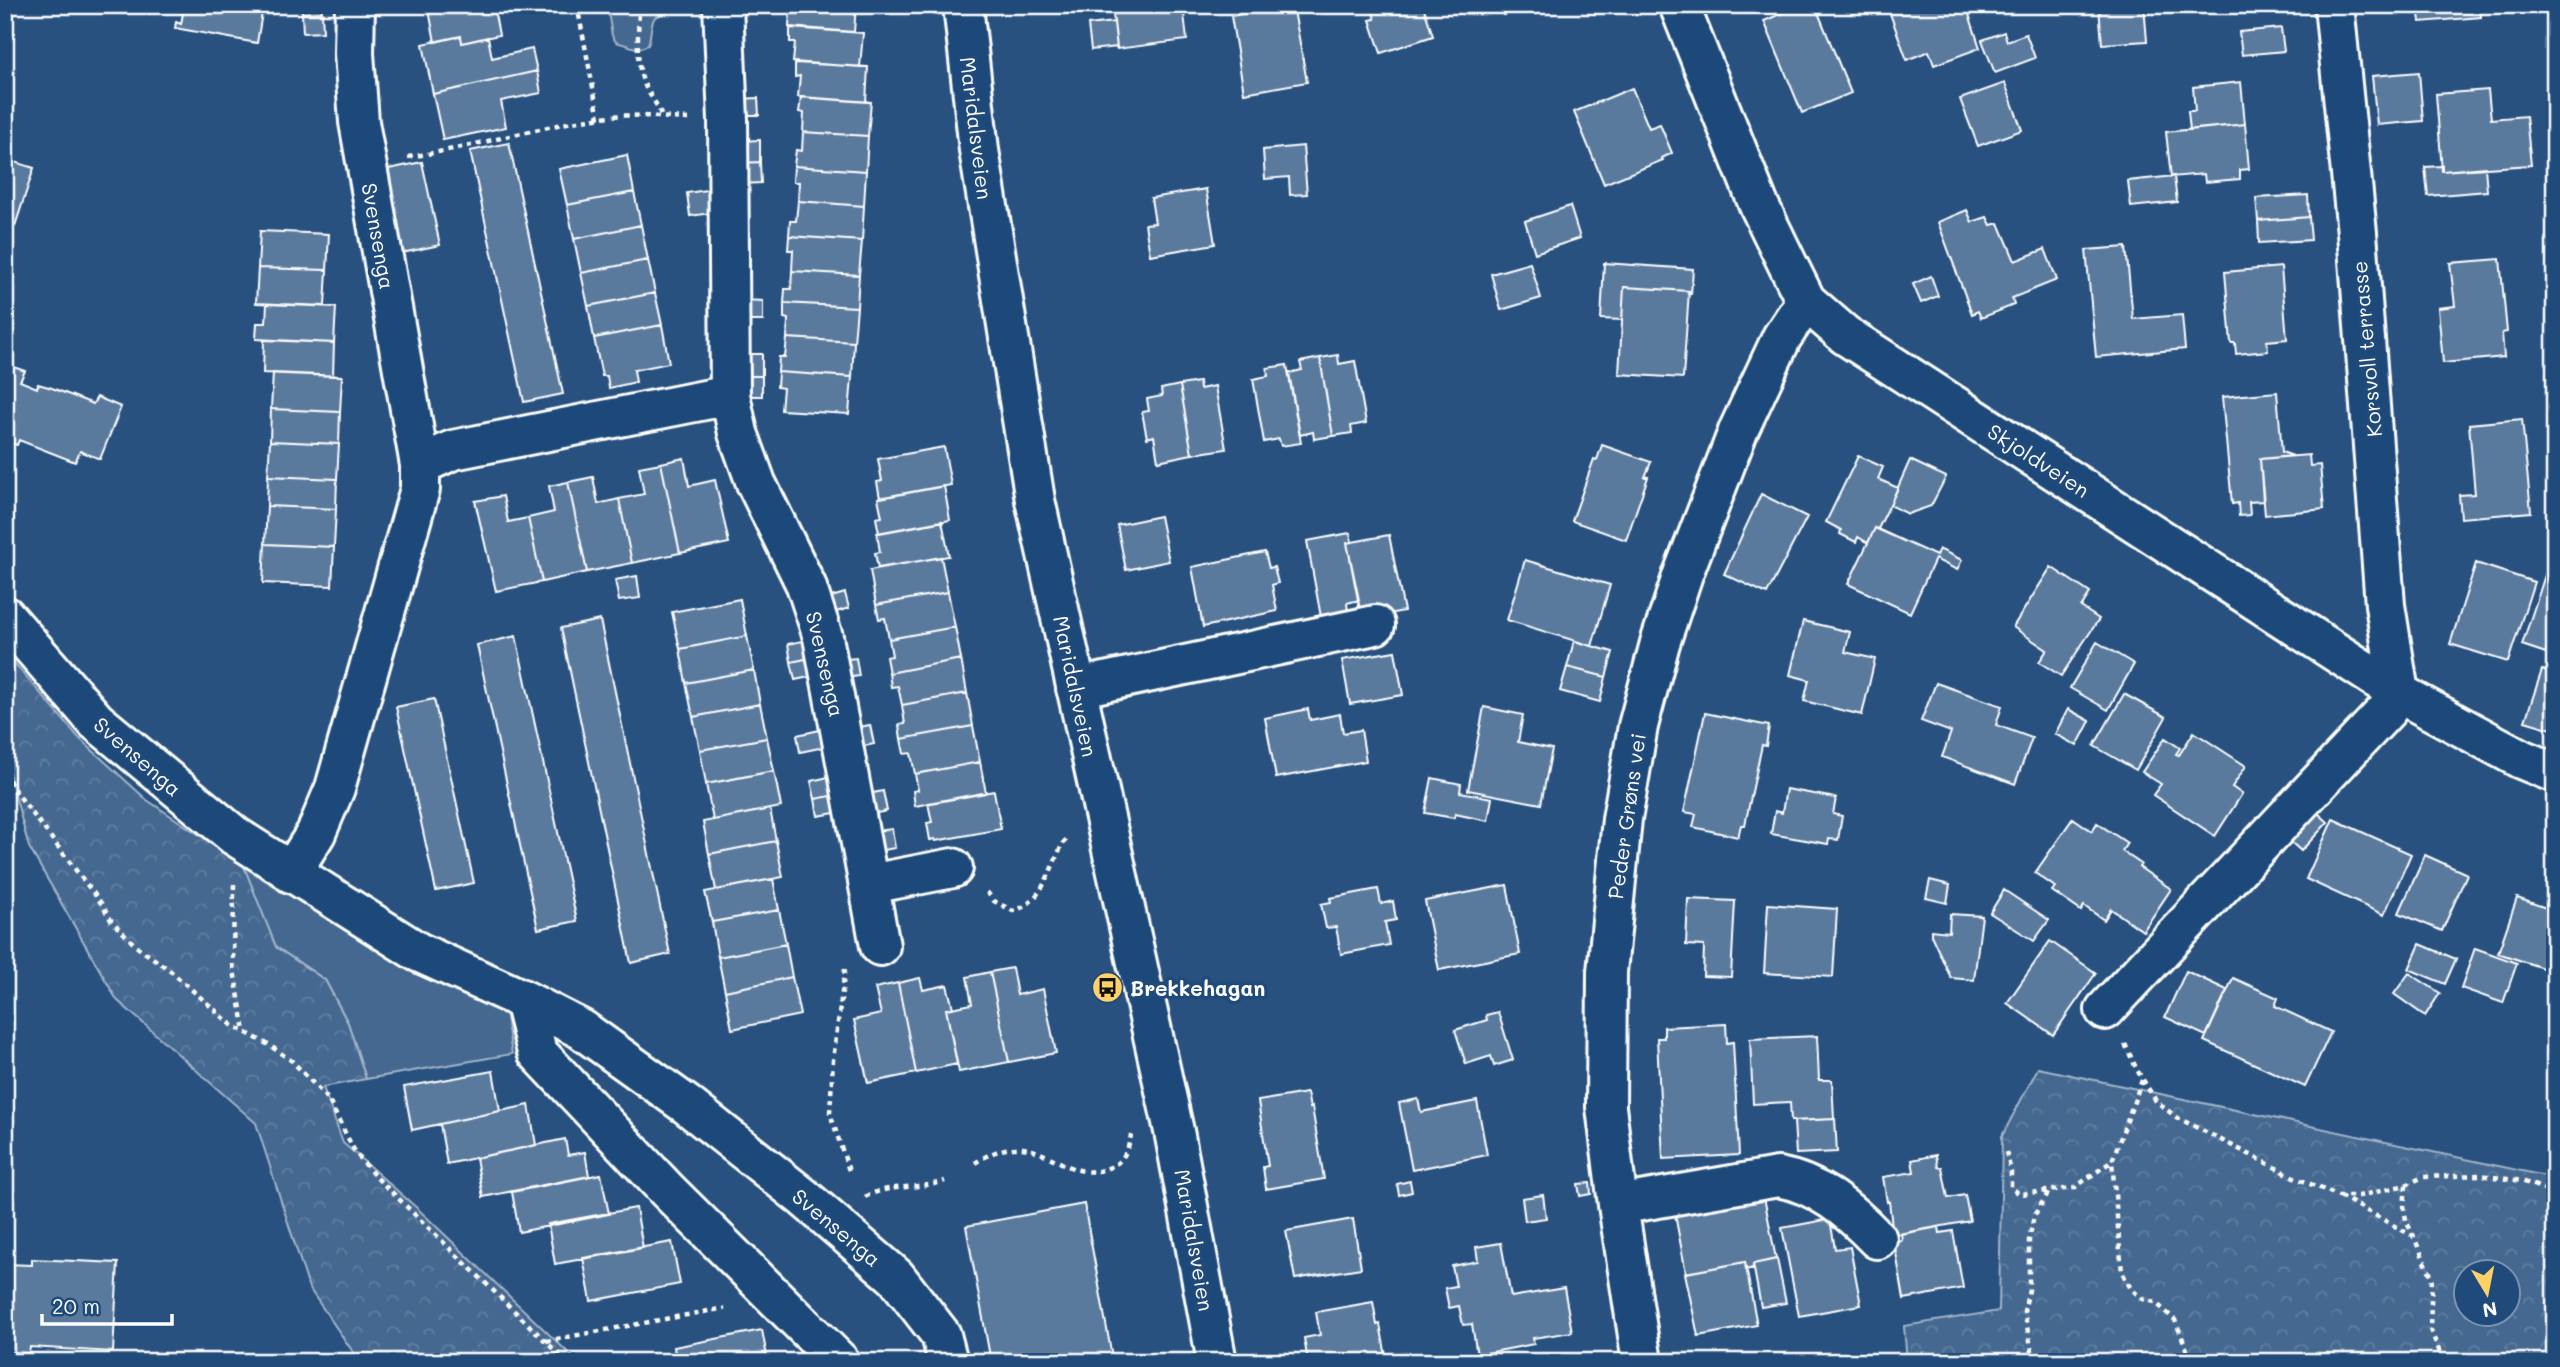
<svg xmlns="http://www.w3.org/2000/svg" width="2560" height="1367" font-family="Mali,sans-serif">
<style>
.green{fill:#446890;stroke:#a2b4c8;stroke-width:2}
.forest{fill:url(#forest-crowns);stroke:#a2b4c8;stroke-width:2;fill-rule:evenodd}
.building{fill:#5a7a9d;stroke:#fff;stroke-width:2}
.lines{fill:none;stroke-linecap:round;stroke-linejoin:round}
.minor-casing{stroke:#fff;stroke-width:44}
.major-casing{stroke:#fff;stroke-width:44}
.path{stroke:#fff;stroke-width:4.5;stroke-dasharray:5 5;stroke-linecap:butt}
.minor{stroke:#1f4a7a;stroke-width:38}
.major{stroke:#1f4a7a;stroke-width:38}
.labels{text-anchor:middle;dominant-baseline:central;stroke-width:7;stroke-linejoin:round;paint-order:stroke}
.street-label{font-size:21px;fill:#fff;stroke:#1f4a7a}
.poi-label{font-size:21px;font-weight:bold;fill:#fff;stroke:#1f4a7a;text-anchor:start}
</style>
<defs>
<pattern id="forest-crowns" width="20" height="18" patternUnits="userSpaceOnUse" patternTransform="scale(1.75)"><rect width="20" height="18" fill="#446890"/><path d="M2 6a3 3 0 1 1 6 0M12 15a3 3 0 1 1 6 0" fill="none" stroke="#607fa1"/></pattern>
</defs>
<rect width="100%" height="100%" fill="#28517f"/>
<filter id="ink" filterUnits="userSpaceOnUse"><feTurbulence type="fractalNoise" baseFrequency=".0143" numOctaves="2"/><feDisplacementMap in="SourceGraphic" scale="14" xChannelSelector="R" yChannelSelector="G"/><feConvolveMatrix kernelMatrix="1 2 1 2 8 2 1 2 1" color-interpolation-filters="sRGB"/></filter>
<g filter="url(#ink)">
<path class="green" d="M607,5h70l-1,4 -21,8c-6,9 -3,18 -7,28l-9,4 -23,-7 -4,-6z
M243,865l262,146 7,43 -146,25 -18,-56 -23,-43 -49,-33z"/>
<path class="forest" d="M5,652l74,86 68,62 96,64 33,83 49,33 23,43 18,56 -43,8 20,56 75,66 160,153h-218l-51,-74 -53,-165 -139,-123 -88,-153 -24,-89z
M2038,1068l517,110v184h-648l-3,-36 95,-15 3,-175zM2466,1272h42v42h-42z"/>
<path class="building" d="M183,5l80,2 -6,36 -82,-15 1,-6 5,2 2,-11 -5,-1 1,-5h4z
M301,5h20l1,7 -20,1z
M428,5h85l-19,4 5,26 -37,8 -1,-7 -26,6z
M785,5h71l-2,27 -65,-5 1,-20z
M1112,5h71l4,35 -70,9z
M1293,5l14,77 -63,11 -13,-77z
M1371,5h29l2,5 21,-5 10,31 -52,17 -11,-33 5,-1z
M1501,5h32l-29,10z
M1801,5h14l36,88 -49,20 -38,-92z
M1896,5h70l14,43 -46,17 -5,-14 -22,9 -19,-52z
M2144,5l3,36 -45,3 -3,-37z
M2178,5h46v4l-45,4z
M2418,5h62l1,12 -61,5z
M322,12l1,20 -20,1 -1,-20z
M1114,22l3,25 -26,3 -3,-25z
M790,28l73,5 -3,34 -67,-5 2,-20h-5z
M2281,28l3,23 -42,4 -3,-23z
M2004,32l3,9 19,-7 9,24 -40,15 -13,-33z
M461,36l1,7 26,-6 4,21 40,-9 5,22 -104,23 -10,-50z
M795,63l73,4 -2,35 -68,-5 2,-21 -5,1z
M537,71l4,22 -40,8 5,26 -63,13 -10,-46z
M2419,72l4,49 -46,4 -5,-49z
M2241,82l4,42 -55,6 -2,-19h7l-2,-24z
M2005,83l17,47 -44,16 -18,-47z
M1632,88l17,40 11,-4 12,29 -10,5 1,2 -59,24 -30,-72z
M2488,90l3,29 35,-3 5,49 -89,6 -6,-77z
M801,97l70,5 -3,34 -65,-4 1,-19 -5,-1z
M758,98l1,17h-20v-16z
M2245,124l4,45 -9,1v9l-35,3 -1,-8 -33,3 -5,-45z
M803,132l65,4 -2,35 -72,-5 2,-16 6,1z
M760,140v22l-19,1 -1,-22z
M509,143l54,251 -39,8 -54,-251z
M1303,146l4,48 -17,1 -1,-18 -24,2 -2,-29z
M627,155l7,37 -67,13 -8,-36z
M5,159l29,9 -19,58 -10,-3z
M422,162l18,83 -38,8 -18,-83z
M760,162l1,21 -20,1v-21z
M794,166l72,5 -2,35 -66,-5 1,-19h-6z
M2442,166v5l43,-4 2,24 -59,5 -3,-29z
M2174,176l3,26 -46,5 -3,-26z
M1206,189l9,55 -65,11 -5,-31 10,-1 -4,-25z
M707,190l4,23 -21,3 -3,-23z
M634,192l7,33 -67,14 -7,-34z
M2308,195l1,22 -51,4 -2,-23z
M798,201l66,5 -2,35 -73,-5 1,-15h6z
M1570,206l10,32 -45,15 -10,-32z
M1967,210l5,12 15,-5 4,8 8,-2 16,38 30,-12 12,31 -45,18 2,7 -33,13 -3,-7 -6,3 -34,-92z
M2309,217l2,23 -52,3 -1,-22z
M641,225l7,35 -67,13 -7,-34z
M260,231l69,3 -2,36 -69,-2z
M789,236l73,5 -3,34 -67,-4 1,-21h-5z
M2126,247l7,72 49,-4 3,34 -89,8 -10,-107z
M2500,259l7,73 -5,1 2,24 -61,6 -5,-55 17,-2 -5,-43z
M648,260l7,33 -67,13 -7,-33z
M1530,263l11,35 -40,12 -10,-36z
M1604,263l89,6 -2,25h-3l1,-3 -65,-4 -2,33 -21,-1z
M2281,267l6,72 -20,2 1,10 -32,3 -1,-11h-4l-6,-71z
M258,268l69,2 -2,36 -69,-3z
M792,271l67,4 -2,32 -73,-4 1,-14h6z
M1931,276l7,20 -17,7 -8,-19z
M1624,287l65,4 -6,87 -64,-4z
M655,293l7,32 -68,13 -6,-32z
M744,300l19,1v20h-19z
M784,303l73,4 -3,35 -67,-4 1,-19 -4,-1z
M267,304l69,3 -2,36 -78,-4 1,-16h9z
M662,325l7,38 -35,7 2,12 -27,6 -2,-12h-5l-8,-38z
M787,338l67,4 -2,35 -74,-5 1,-15h6z
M264,340l70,3 -1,33 -70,-3z
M746,354h16v22h-16z
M1338,355l1,9 16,-3 11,62 -15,3 1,7 -19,3 -13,-78z
M1320,358l13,78 -19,3 -1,-7 -13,3 -11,-62 13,-3 -2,-8z
M5,364l20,7 -5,10 17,7 1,-4 14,4 41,16 4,-7 24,10 -21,52 -20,-8 -5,11 -56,-22 -2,5 -12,-4z
M1287,365l14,78 -20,3 -2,-7 -15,3 -11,-63 15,-3 -1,-8z
M778,372l74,5 -3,37 -68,-4 2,-22 -6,-1z
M273,373l69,3 -2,36 -69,-3z
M746,376h16v20h-17z
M1199,382l1,7 15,-3 11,63 -34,5 -12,-69z
M1180,385l12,69 -34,7 -4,-25 -7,2 -5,-26 7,-1 -2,-12 15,-3 -1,-7z
M2277,392l5,60 11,4 -33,3 3,42 -14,1 1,13 -11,1 -1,-13 -6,1 -10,-107z
M271,409l69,3 -1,32 -69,-3z
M2522,419l9,93 -70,6 -2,-23 16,-1 -6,-70z
M270,441l69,3 -2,35 -69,-3z
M1602,445l49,17 -6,15h3l-22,63 -54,-19 22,-62 3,1z
M944,447l7,38 -71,13 -3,-16 5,-1 -4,-22z
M2309,455l1,11 10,-1 4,44 -59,6 -5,-56z
M1858,456l25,11 -5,12 20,9 -20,41 -3,-1 -7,15 -10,-6 -2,5 -16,-8 1,-4 -15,-8z
M684,458l5,28 26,-6 14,63 -49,10 -19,-90z
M1910,460l36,17 -15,29 -23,8 -18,-9z
M661,463l19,90 -48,10 -13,-64 25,-5 -5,-27z
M268,476l69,3 -1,30 -69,-3z
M593,477l5,27 21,-5 13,64 -45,9 -19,-90z
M568,482l19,90 -45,10 -14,-64 26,-6 -5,-26z
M944,486l6,34 -71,13 -3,-15 6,-1 -4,-19z
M1761,494l46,23 -40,77 -43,-20z
M503,496l5,26 20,-4 14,64 -46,9 -21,-90z
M267,506l69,3 -2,38 -69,-3z
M1160,516l9,45 -43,9 -9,-45z
M942,521l7,35 -71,12 -3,-15 5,-1 -3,-19z
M1875,528l61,28 3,-7 23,11 -5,10 -22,-11 -25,54 -62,-29z
M1350,533l2,9 -5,1 12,57 -12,3 1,9 -27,5 -14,-76z
M1389,535l15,76 -27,5 -17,-6 -13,-67z
M265,544l69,3 -2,39 -69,-3z
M1265,552l4,16 5,-1 4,16 -6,2 5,26 -74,16 -11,-60z
M941,557l7,35 -72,13 -6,-35z
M1525,560l85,25 -18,61 -85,-26z
M2476,563l58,19 -26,80 -58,-18z
M2548,566l7,3v87l-33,-11z
M2051,567l39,26 -9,14 18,12 -38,57 -22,-14 8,-12 -34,-23z
M637,576l3,22 -21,3 -4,-21z
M948,592l7,35 -66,12 -4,-21 -6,1 -3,-14z
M845,593l4,15 -19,6 -5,-15z
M740,599l7,37 -67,13 -8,-37z
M600,620l70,334 -39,9 -70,-335z
M1803,621l47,11 -5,20 30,7 -13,56 -58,-14 5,-21 -19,-5z
M955,627l6,32 -72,14 -3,-16 6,-1 -3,-17z
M516,636l61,285 -39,8 -61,-284z
M747,636l7,34 -68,13 -6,-34z
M807,640l3,18 -19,4 -3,-18z
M1574,641l39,11 -7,25 -39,-10z
M2097,642l37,22 -26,46 -38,-22z
M1395,651l8,44 -53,9 -8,-44z
M810,658l4,18 -19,4 -4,-18z
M856,658l3,18 -18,3 -3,-19z
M961,659l6,34 -65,12 -4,-19 -7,1 -2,-14z
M1567,667l39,10 -6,25 -40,-11z
M754,670l6,34 -67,13 -7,-34z
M2542,670l13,4v56l-30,-9z
M1936,683l66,23 -6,19 36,13 -17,46 -73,-27 9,-25 -30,-11z
M967,693l6,33 -72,13 -2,-14 6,-1 -3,-19z
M2124,694l42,23 -30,53 -42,-24z
M434,699l40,184 -38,8 -40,-184z
M760,704l7,34 -67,12 -7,-33z
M1484,707l39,8 -5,27 34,7 -11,55 -73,-14z
M1308,709l2,11 30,-6 3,19 18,-3 5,31 -90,17 -11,-60z
M2068,709l22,12 -13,25 -22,-12z
M1705,713l64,13 -3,20 -4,-1 -17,80h-4l-3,12 -45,-10 3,-13 -12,-2z
M870,725l4,19 -19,4 -3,-20z
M973,726l7,36 -65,12 -4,-21 -7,1 -3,-15z
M820,730l4,17 -24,5 -3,-17z
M2194,732l52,34 -14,21 10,7 -27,42 -62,-41 8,-11 -19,-12 23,-34 15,10 -4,6 3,1z
M767,738l7,33 -68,13 -6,-34z
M980,762l6,31 -71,13 -2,-15 5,-1 -3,-16z
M774,771l7,36 -68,13 -7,-36z
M833,776l3,19 -21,4 -4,-18z
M1432,778l29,6 -1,8 32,6 -4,23 -33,-7 -1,4 -29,-5z
M1786,789l50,9 -3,16 9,2 -4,24 -9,-1 -1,5 -57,-10 4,-23 7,2z
M883,791l4,20 -20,4 -4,-20z
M994,791l7,38 -66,12v-2l-5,1 -3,-17 5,-1 -4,-19z
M836,795l4,17 -22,4 -3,-17z
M2309,805l19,17 -27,29 -18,-16z
M770,809l6,32 -67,13 -6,-32z
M2073,818l19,13 5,-8 30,20 -5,8 19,13 -2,3 32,22 -28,42 -32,-22 -7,11 -20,-14 -3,5 -29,-20 3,-4 -20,-14z
M2333,819l78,35 -27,61 -78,-36z
M892,829l3,19 -17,3 -3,-20z
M776,841l7,36 -67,13 -7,-36z
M2425,855l42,19 -25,57 -43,-18z
M773,879l6,31 -67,12 -7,-30z
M1930,880l20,5 -3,18 -21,-5z
M1507,885l13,69 -81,16 -14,-69z
M1378,889l3,15 12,-3 3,19 -11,2 4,23 -48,9 -5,-27 -10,1 -5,-24 10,-2 -1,-4z
M2004,890l45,30 -15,21 -44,-28z
M2517,898l38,13v61l-57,-19z
M1688,899l47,2 -4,76 -28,-1 1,-30 -18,-1z
M1768,904l69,5 -4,68 -69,-4z
M779,910l7,34 -68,13 -6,-35z
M1950,914l32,2 -8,64 -23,-2 -20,-43v-5l18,2z
M2050,941l46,32 -43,62 -46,-32z
M786,944l6,33 -67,14 -7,-34z
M2420,944l36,15 -11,25 -36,-15z
M2475,948l42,15 -14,40 -42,-15z
M1012,968l5,27 26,-6 13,64 -47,9 -19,-90z
M2186,971l41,19 -21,46 -41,-19z
M990,972l19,90 -50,10 -13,-63 26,-5 -5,-27z
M2409,973l31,20 -15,23 -31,-22z
M792,977l8,38 -68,14 -7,-38z
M920,978l3,12 24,-5 6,23 -7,1 11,55 -41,9 -18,-90z
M2233,978l45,20 -3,8 56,26 -26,55 -101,-46z
M898,983l18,90 -48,10 -14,-63 27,-6 -6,-26z
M1498,1012l15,48 -19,6 -3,-10 -25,8 -11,-34 32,-10 -1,-5z
M1726,1024l1,19 6,-1 6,113 -76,4 -6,-121h7v-11z
M1817,1036l2,44h13l2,39 -43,2 -1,-19 -37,2 -3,-65z
M493,1071l7,40 -88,19 -8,-43z
M1307,1093l3,15 2,-1 12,72 -58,10 -3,-22 5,-1 -10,-65z
M1418,1099l3,13 56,-11 10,54 -75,15 -13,-67z
M529,1105l7,40 -89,19 -7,-40z
M1835,1119l2,33 -41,2 -2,-33z
M565,1139l3,16 17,-3 4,24 -106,21 -7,-39z
M1936,1155l2,12h4l6,31 17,-3 5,26 -77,14 -4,-34 -2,1 -4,-25 31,-5 -2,-12z
M601,1174l8,40 -90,18 -7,-40z
M1410,1181l2,11 -13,3 -2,-11z
M1590,1183l1,11 -11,2 -2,-12z
M1763,1192l13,67 -23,5v4l-7,2 -1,-8 -59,11 -12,-64z
M1543,1195l3,23 -21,3 -3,-23z
M1084,1204l29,158h-122l-25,-136z
M636,1208l7,40 -88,16 -7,-40z
M1353,1219l8,49 -66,11 -9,-48z
M1830,1219l5,30 15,-2 11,58 -62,11 -17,-88z
M1939,1227l1,6 13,-2 10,57 -59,11 -10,-58 8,-1 -1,-6z
M672,1242l8,42 -89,17 -8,-43z
M1501,1243l10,54 53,-9 8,44 -39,6 1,6 -57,11 -5,-31 -9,1 -4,-19 -10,2 -4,-20 11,-2 -4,-20 26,-5 -2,-14z
M32,1259l86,4 -5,89 -83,-5 -1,6 -24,-1v-88l27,1z
M1777,1259l9,44 -25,4 -8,-43z
M1745,1262l12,63 -59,11 -13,-63z
M1373,1302l4,23 3,-1 7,38h-79l-4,-24 16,-3 -4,-23z
M762,1330l6,32h-92l-2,-15z"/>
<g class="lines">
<defs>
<path id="minor" d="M723,5l5,115 2,275 8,38 18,50 50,102 17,52 57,309
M1679,5l79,198 31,64 17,34 39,34 554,358 122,66 34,14
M420,465l33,-15 277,-55
M5,616l91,105 139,115 183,116 106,48 57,29 106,76 116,92 93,80 45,58 7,27
M1076,688l299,-63
M291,873l25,-40 19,-45 85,-299v-24l-61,-343 -5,-69 1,-48
M870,884l83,-16
M524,1000l13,52 130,138 173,172
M2105,1010l282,-300 12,-17 -14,-88 -28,-372 -23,-228
M1618,1205l160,-28c40,7 71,33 99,62
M1642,1362l-24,-157 -12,-98 1,-135 15,-153 16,-93 22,-83 23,-69 56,-145 43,-92 24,-36"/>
<path id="major" d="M963,5l16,145 56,350 139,631 43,231"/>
</defs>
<use href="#minor" class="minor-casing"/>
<use href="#major" class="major-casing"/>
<path class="path" d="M577,5l22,113
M639,5c0,24 -4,50 3,73 4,14 16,25 20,40
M408,157c65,-9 129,-31 195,-40 27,-4 58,1 86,2
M5,771l8,17 88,115 10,17 26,27 30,21 65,57 37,20 23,16 36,38 27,53 18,22 194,188
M234,884l-1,81 12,66
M987,892l7,9 19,10c30,-8 37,-43 50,-68l5,-5
M845,969l-12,91 -3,53 19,58
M2125,1044l12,26 19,31 20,16 118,60 45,19h20l47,-11 17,-8 57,-2 42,6 33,12
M2142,1080l-30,81 10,111 9,17 12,10 12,3 20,18 13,32v10
M2006,1152l5,19v17l9,6 54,-6 38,-27
M975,1163c12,-8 26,-15 40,-15 34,-2 58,35 93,20 16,-6 20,-18 23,-33
M2406,1185l-2,23 2,12 26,57 -2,52 14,33
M2340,1196l71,39
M865,1197c25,-14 54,-7 80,-16
M546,1341l179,-33
M2034,1362l-10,-51 5,-21v-50l5,-24 14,-23"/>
<use href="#minor" class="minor"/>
<use href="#major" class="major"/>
</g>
</g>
<defs>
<symbol id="bus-disc" viewBox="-11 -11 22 22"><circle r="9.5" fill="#ffd166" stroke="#1f4a7a"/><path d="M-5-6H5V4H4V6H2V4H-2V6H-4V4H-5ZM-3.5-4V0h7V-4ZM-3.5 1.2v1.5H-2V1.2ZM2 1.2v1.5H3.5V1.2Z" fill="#111"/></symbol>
</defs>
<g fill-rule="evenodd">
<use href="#bus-disc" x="1090" y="970" width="35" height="35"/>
</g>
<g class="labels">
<g class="street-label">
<text transform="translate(977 128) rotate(83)">Maridalsveien</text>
<text transform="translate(379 236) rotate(80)">Svensenga</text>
<text transform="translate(2366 349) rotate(-95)">Korsvoll terrasse</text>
<text transform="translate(2039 460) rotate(33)">Skjoldveien</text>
<text transform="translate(826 664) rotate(77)">Svensenga</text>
<text transform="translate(1076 686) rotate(78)">Maridalsveien</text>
<text transform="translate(138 756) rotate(41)">Svensenga</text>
<text transform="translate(1626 816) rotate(-82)">Peder Grøns vei</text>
<text transform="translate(837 1227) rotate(40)">Svensenga</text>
<text transform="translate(1195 1240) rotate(80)">Maridalsveien</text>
</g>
<g class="poi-label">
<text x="1130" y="987">Brekkehagan</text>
</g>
</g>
<rect width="2560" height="1367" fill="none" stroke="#1f4a7a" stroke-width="28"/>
<rect x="14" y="14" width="2532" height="1339" fill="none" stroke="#fff" stroke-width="2.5" filter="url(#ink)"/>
<g transform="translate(2487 1293) rotate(170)"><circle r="33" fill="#1f4a7a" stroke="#7992af" stroke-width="2"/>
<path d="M0-5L12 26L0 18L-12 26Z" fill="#ffd166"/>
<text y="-10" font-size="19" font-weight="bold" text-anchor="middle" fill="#ffffff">N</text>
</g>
<path d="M42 1314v10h130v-10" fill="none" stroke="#ffffff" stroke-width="3.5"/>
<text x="52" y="1314" font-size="21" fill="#ffffff" stroke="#1f4a7a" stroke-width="5" paint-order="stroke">20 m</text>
</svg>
